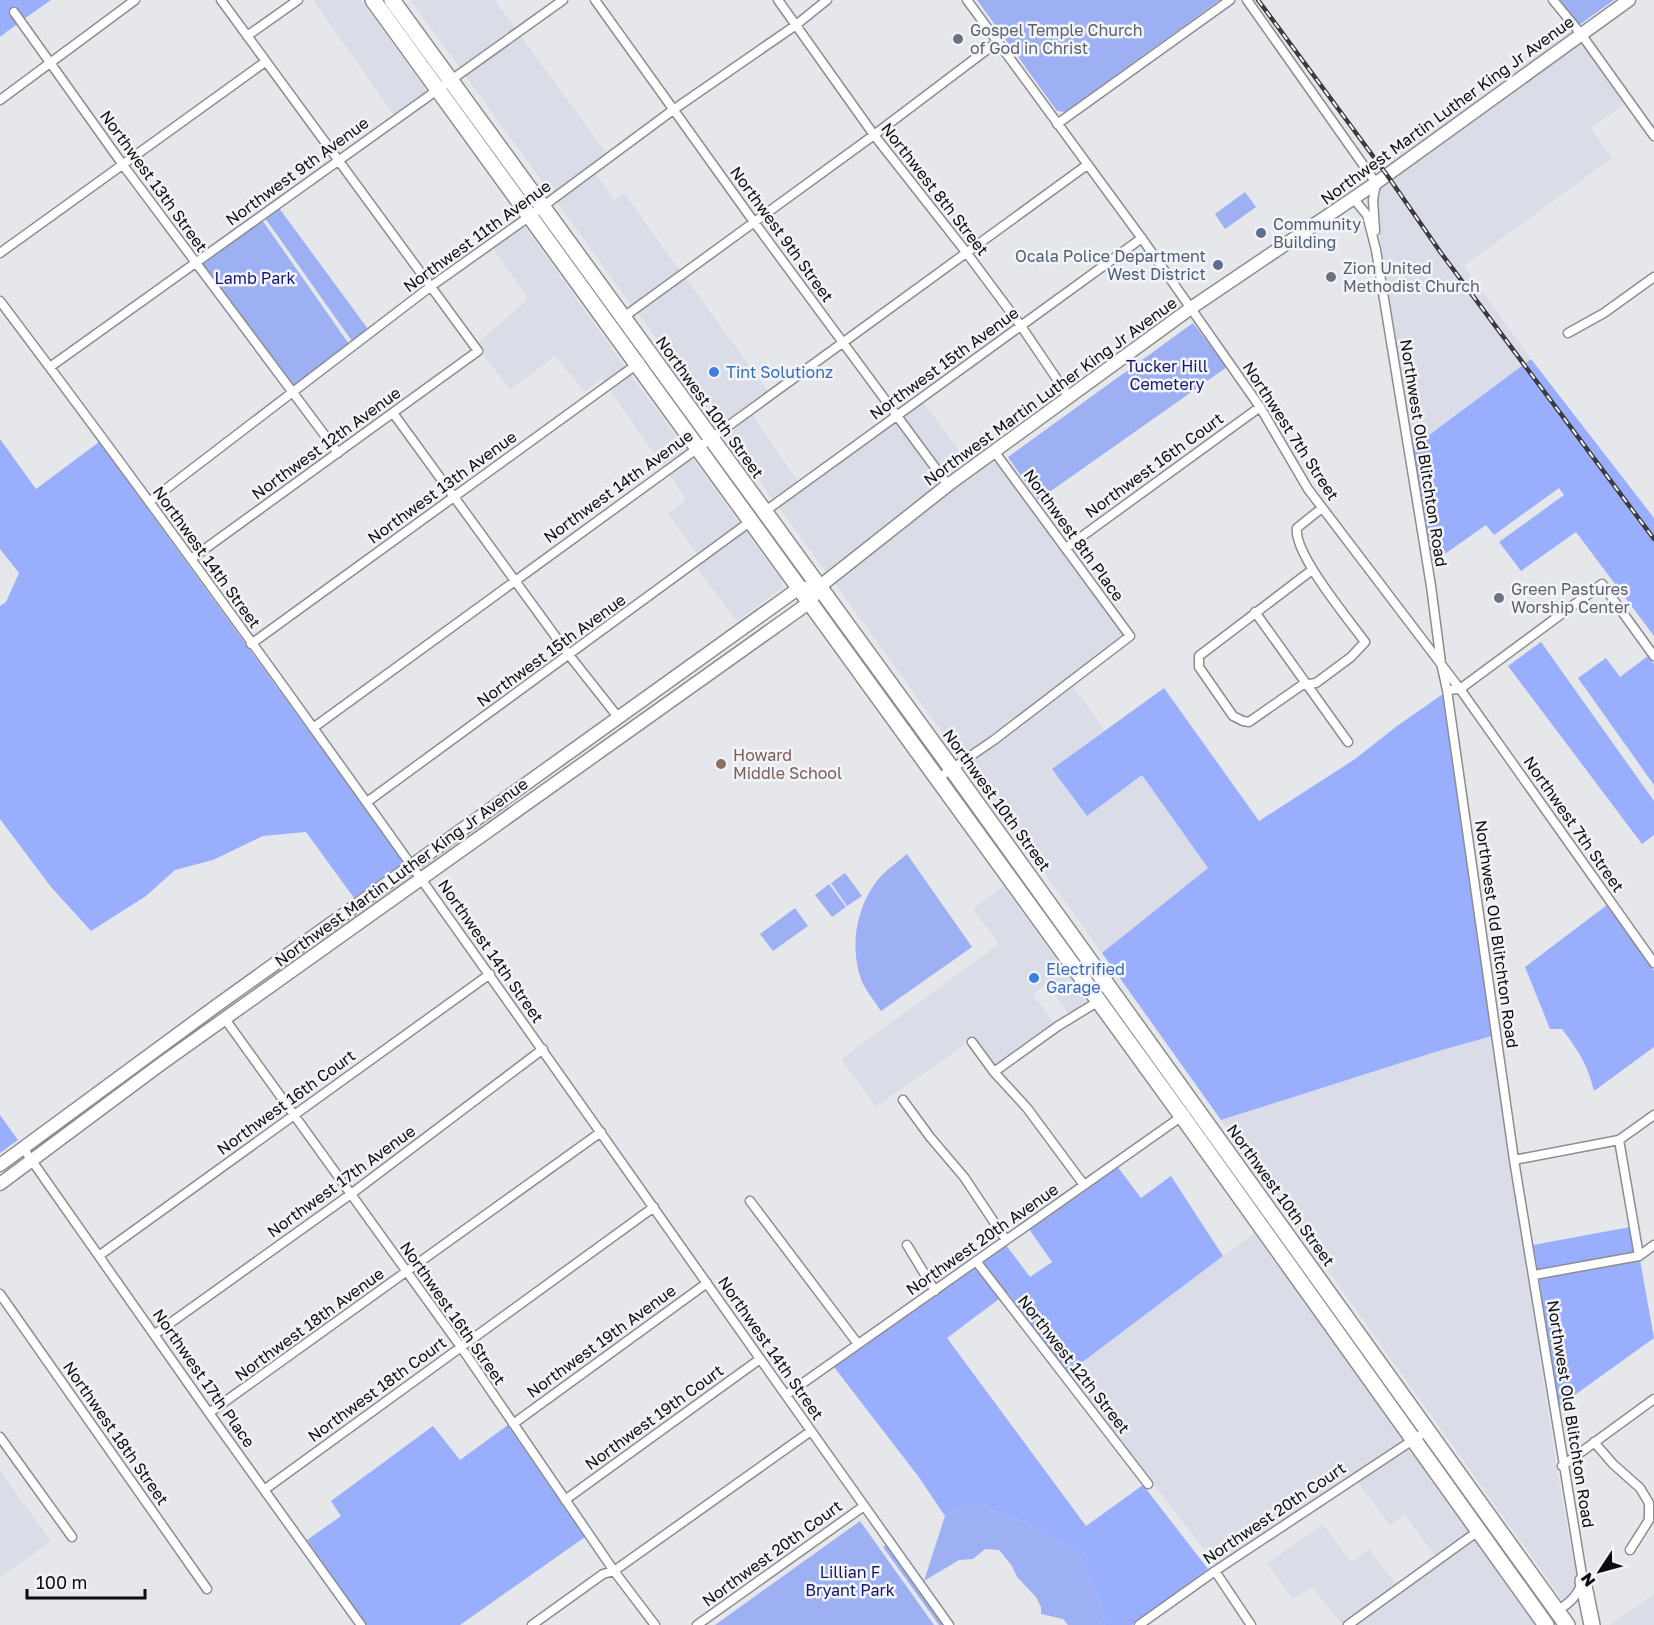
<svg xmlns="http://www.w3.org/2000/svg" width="1654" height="1625" font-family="'Golos Text',sans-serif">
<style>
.built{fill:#dadde8}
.green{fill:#9db0f4}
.forest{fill:#99affd}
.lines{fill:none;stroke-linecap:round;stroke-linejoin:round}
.street-casing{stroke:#8c8d90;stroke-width:11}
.secondary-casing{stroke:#8c8d90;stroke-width:15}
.highway-casing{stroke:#8c8d90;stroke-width:18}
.street{stroke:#fff;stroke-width:8}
.secondary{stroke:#fff;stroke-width:12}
.highway{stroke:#fff;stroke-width:15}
.rail-casing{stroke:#3b3b3d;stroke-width:4.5}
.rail{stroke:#f3f4f8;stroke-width:2;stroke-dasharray:7;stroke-linecap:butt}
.worship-dot{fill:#6b7280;stroke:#f3f4f8;stroke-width:2}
.service-dot{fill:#5c6f8a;stroke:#f3f4f8;stroke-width:2}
.shop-dot{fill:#3f7fe0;stroke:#f3f4f8;stroke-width:2}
.education-dot{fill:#8d6e63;stroke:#f3f4f8;stroke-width:2}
.labels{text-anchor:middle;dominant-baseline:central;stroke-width:5;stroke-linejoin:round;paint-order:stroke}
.worship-label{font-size:16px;fill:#5b616d;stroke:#f3f4f8;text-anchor:start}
.street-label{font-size:16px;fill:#0d0d0e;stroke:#f3f4f8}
.service-label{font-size:16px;fill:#4e5e75;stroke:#f3f4f8;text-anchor:start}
.park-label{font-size:16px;fill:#15176f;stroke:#f3f4f8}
.shop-label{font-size:16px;fill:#366cbe;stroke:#f3f4f8;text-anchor:start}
.education-label{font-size:16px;fill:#785e54;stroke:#f3f4f8;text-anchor:start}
</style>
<rect width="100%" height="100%" fill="#e6e7ea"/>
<path class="built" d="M313,0h48l66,91 -33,24z
M410,0h85l20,28 -55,40z
M1572,30l3,4 -182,132 -4,-6z
M520,35l87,119 -55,41 -88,-121z
M1580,40l45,64 -34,24 21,30 -148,108 67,93 -118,88 -33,-198 -2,-49 2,-15z
M595,173l19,27 10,-7 56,78 -48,35 -75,-104z
M524,226l101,141 -21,15 -3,-4 -16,14 -30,-36 -45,34 -28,-37 2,-2 -6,-8 50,-44 -35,-51z
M685,277l83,114 -49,35 -82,-114z
M630,374l56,76 -23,16 -54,-77z
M923,402l46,62 -20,15 -46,-63z
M751,413l47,69 -25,18 -49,-68z
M896,422l46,63 -114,90 -50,-69z
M691,456l49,68 -42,31 -30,-41 18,-15 -18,-26z
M993,457l131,179 -163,122 -128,-177z
M745,530l37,51 -1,8 -44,32 -41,-54z
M1072,685l33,45 -53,39 34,46 56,-40 66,93 -106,85 -136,-189z
M1003,886l84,116 -18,12 -22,-30 -14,10 21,30 -59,42 -22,-30 -7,5 1,2 -91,64 -35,-48 158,-115 -26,-35z
M1492,1036l64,430 22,115 -4,11 -10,10 -343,-482 214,-68z
M1254,1233l150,208 -188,124 -148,-192z
M1408,1447l62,85 -128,92 -30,-37 -19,12 -26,-35 56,-40 28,38 18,-13 27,35 39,-28 -30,-41 -15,11 -33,-45z
M0,1471l51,70 -51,37z
M1474,1539l62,86h-181z
M1654,1594v31h-44z"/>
<path class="green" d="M977,0h243l-155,112 -8,-1z
M1559,0h55l-35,25z
M1245,192l11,15 -31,22 -10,-15z
M279,208l89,121 -16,12 -87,-123z
M260,217l91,130 -59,44 -96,-128z
M1193,323l34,44 -189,133 -30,-43z
M907,854l65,93 -91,64c-6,-9 -13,-18 -18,-27 -15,-35 -7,-81 19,-109 8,-8 17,-14 25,-21z
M845,873l17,23 -15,10 -16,-23z
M829,884l17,23 -14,10 -17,-22z
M795,908l13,18 -35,25 -13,-17z
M973,1503l38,15 18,5 50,31 20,45 6,26h-37l-5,-6 -22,-5v-7l-5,-10 -19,-20 -5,-11 -13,-16 -14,-1 -12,10 -14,1 -35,21 21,-65z
M860,1521l74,104h-219z
M886,1545l57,80h-4l-56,-78z"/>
<path class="forest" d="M0,0h51l-27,19 -9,-13 -7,5 9,13 -17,13z
M1531,359l123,159v118l-78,-104 -55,39 -22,-29 65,-47 -5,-7 -65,47 -8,-10 -54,38 -19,-116z
M0,439l36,50 63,-47 305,420 -50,36 -48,-66 -43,4 -50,24 -38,10 -29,26 -55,35 -40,-44 -51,-68v-213l6,-4 13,-29 -19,-24z
M1541,642l113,159v34l-12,9 -134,-178z
M1648,656l6,8v121l-76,-107 28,-20 14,19z
M1164,688l95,133 96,-62 42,-33 46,-32 49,342 -57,16 -214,68 -119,-167 106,-85 -66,-93 -55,41 -35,-47z
M1607,905l47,66v76l-60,44c-7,-28 -15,-39 -32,-62h-12l-25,-62z
M0,1115l18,25 -18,13z
M1117,1166l24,32 30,-22 52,80 -155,117 -60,-80h-1l-25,-31 24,-17 24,32 22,-15 -23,-33z
M1630,1227l4,26 -97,17 -4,-25z
M1640,1260l14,78 -96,69 -19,-128z
M975,1267l24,32 -52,39 139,188 57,-41 65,84 -76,56h-27l-6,-26 -20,-45 -50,-31 -18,-5 -38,-15 -28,13 -27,-40 -84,-109z
M508,1425l77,112 -125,88h-94l-59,-85 34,-24 -10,-15 102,-75 27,34z"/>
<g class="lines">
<defs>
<path id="street" d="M595,0l159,222 194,263
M778,0l96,135 92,117 55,74 48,71
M967,0l176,240 117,167 48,82 152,200 194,274
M1247,0l129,183 -3,17 2,31
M1553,0l28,34 73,102
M14,12l109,153 215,288
M247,36l51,-36
M0,100l135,-100
M1057,124l173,-124
M1353,198l14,17 9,35 55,336 10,77 6,27 67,470 69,421c-6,15 -12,21 -26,30
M0,253l265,-191
M0,301c327,434 633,882 949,1324
M621,319l253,-184 123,-93
M1568,333l36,-20 50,-36
M50,367l513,-367
M393,413l176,242 49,62
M149,502l281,-215 100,-71 143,-106 123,-85 31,-25
M764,512l378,-274
M1066,548l194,-141
M191,559l287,-208 -257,-351
M1312,570l-113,86v11l34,49 10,5 6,1 53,-37 14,-2 35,-26 14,-15c-16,-22 -72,-89 -68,-114l25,-20
M1255,612l93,130
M251,644l389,-282
M1447,690l13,-1 142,-105 52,72
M313,728l774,-563
M937,779l57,-39 136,-104 -136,-185
M367,802l384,-281
M225,1019l236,328 153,224 41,54
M972,1042l22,30 33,36 57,77
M994,1072l64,-46 41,-25
M903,1100l27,37 34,40 42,63
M1619,1140l20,116
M23,1148l186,265 152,212
M1514,1160l105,-20 35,-25
M750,1201l108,143
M907,1245l28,46
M100,1255l390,-281
M976,1261l172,223
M1534,1275l105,-19 15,-11
M0,1294l207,295
M155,1334l196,-140 192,-145
M786,1395l399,-281
M209,1413l392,-281
M513,1424l194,-141
M0,1437l72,100
M1594,1442l19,22 27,24 9,15v17l-19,30
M1562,1466l92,-67
M264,1490l390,-283
M565,1500l195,-141
M1215,1571l36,54
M532,1625l71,-51 11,-3 197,-140
M697,1625l167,-119
M1139,1625l76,-54 213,-141
M1348,1625l133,-96"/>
<path id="secondary" d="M0,1165l216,-159 583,-418h7
M0,1184l161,-120 649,-462 9,-15 129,-102 243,-177 185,-125 253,-183"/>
<path id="highway" d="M373,0l809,1116 364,509
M392,0l560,769 615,856
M1583,1581l9,44"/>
</defs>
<use href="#street" class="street-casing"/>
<use href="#secondary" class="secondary-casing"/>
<use href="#highway" class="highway-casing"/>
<use href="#street" class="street"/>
<use href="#secondary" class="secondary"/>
<use href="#highway" class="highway"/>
<defs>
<path id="rail" d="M1258,0l129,175 54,78 213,286"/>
</defs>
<use href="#rail" class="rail-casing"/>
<use href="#rail" class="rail"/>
</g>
<g class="worship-dot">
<circle cx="958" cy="39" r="6"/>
<circle cx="1331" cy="277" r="6"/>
<circle cx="1499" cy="598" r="6"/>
</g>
<g class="service-dot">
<circle cx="1261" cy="233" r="6"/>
<circle cx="1218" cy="265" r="6"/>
</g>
<g class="shop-dot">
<circle cx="714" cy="372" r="6"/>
<circle cx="1034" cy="978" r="6"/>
</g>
<circle class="education-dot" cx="721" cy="764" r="6"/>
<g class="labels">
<g class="worship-label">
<text x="970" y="30">Gospel Temple Church<tspan x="970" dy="18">of God in Christ</tspan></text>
<text x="1343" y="268">Zion United<tspan x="1343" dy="18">Methodist Church</tspan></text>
<text x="1511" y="589">Green Pastures<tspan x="1511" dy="18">Worship Center</tspan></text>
</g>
<g class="street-label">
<text transform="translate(1447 110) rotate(-36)">Northwest Martin Luther King Jr Avenue</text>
<text transform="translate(297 171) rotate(-36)">Northwest 9th Avenue</text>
<text transform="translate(154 181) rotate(54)">Northwest 13th Street</text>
<text transform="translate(935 189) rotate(52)">Northwest 8th Street</text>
<text transform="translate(782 234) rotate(54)">Northwest 9th Street</text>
<text transform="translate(477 236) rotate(-36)">Northwest 11th Avenue</text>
<text transform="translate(944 363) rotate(-36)">Northwest 15th Avenue</text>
<text transform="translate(1050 391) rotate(-36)">Northwest Martin Luther King Jr Avenue</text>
<text transform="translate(710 407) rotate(54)">Northwest 10th Street</text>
<text transform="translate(1291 431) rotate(57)">Northwest 7th Street</text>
<text transform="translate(326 443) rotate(-36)">Northwest 12th Avenue</text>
<text transform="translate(1424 453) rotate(81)">Northwest Old Blitchton Road</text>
<text transform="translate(1154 465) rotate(-36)">Northwest 16th Court</text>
<text transform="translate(618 486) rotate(-36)">Northwest 14th Avenue</text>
<text transform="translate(442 487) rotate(-36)">Northwest 13th Avenue</text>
<text transform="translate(1074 535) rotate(54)">Northwest 8th Place</text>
<text transform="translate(207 557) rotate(54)">Northwest 14th Street</text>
<text transform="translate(551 650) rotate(-36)">Northwest 15th Avenue</text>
<text transform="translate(997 800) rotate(54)">Northwest 10th Street</text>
<text transform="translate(1574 824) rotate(55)">Northwest 7th Street</text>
<text transform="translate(401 872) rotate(-36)">Northwest Martin Luther King Jr Avenue</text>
<text transform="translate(1497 934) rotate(82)">Northwest Old Blitchton Road</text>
<text transform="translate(491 951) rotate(55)">Northwest 14th Street</text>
<text transform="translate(286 1102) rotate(-36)">Northwest 16th Court</text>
<text transform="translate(341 1181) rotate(-36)">Northwest 17th Avenue</text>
<text transform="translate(1281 1195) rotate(54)">Northwest 10th Street</text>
<text transform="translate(982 1239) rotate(-35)">Northwest 20th Avenue</text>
<text transform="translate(453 1313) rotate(55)">Northwest 16th Street</text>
<text transform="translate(309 1324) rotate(-36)">Northwest 18th Avenue</text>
<text transform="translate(601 1341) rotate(-36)">Northwest 19th Avenue</text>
<text transform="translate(771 1348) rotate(55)">Northwest 14th Street</text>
<text transform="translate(1074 1364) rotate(52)">Northwest 12th Street</text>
<text transform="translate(204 1378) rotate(55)">Northwest 17th Place</text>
<text transform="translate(377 1389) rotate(-36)">Northwest 18th Court</text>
<text transform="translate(1571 1414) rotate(81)">Northwest Old Blitchton Road</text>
<text transform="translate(654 1417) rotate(-36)">Northwest 19th Court</text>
<text transform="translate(116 1433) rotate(55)">Northwest 18th Street</text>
<text transform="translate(1274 1513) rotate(-34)">Northwest 20th Court</text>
<text transform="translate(772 1553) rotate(-36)">Northwest 20th Court</text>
</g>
<g class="service-label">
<text x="1273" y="224">Community<tspan x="1273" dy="18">Building</tspan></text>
<text x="1206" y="256" text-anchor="end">Ocala Police Department<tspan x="1206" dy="18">West District</tspan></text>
</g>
<g class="park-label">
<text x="255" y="278">Lamb Park</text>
<text x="1167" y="366">Tucker Hill<tspan x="1167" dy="18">Cemetery</tspan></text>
<text x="850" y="1572">Lillian F<tspan x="850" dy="18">Bryant Park</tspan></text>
</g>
<g class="shop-label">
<text x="726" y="372">Tint Solutionz</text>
<text x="1046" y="969">Electrified<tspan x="1046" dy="18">Garage</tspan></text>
</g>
<g class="education-label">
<text x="733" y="755">Howard<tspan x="733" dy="18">Middle School</tspan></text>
</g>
</g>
<g transform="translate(1600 1571) rotate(234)" stroke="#f3f4f8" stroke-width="4.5" paint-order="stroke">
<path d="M0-4.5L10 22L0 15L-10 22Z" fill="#0d0d0e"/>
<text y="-9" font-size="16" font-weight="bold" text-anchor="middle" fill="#0d0d0e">N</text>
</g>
<path d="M27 1589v9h118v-9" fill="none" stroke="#0d0d0e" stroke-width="3"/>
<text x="36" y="1589" font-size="18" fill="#0d0d0e" stroke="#f3f4f8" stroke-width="4.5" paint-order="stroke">100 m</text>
</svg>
